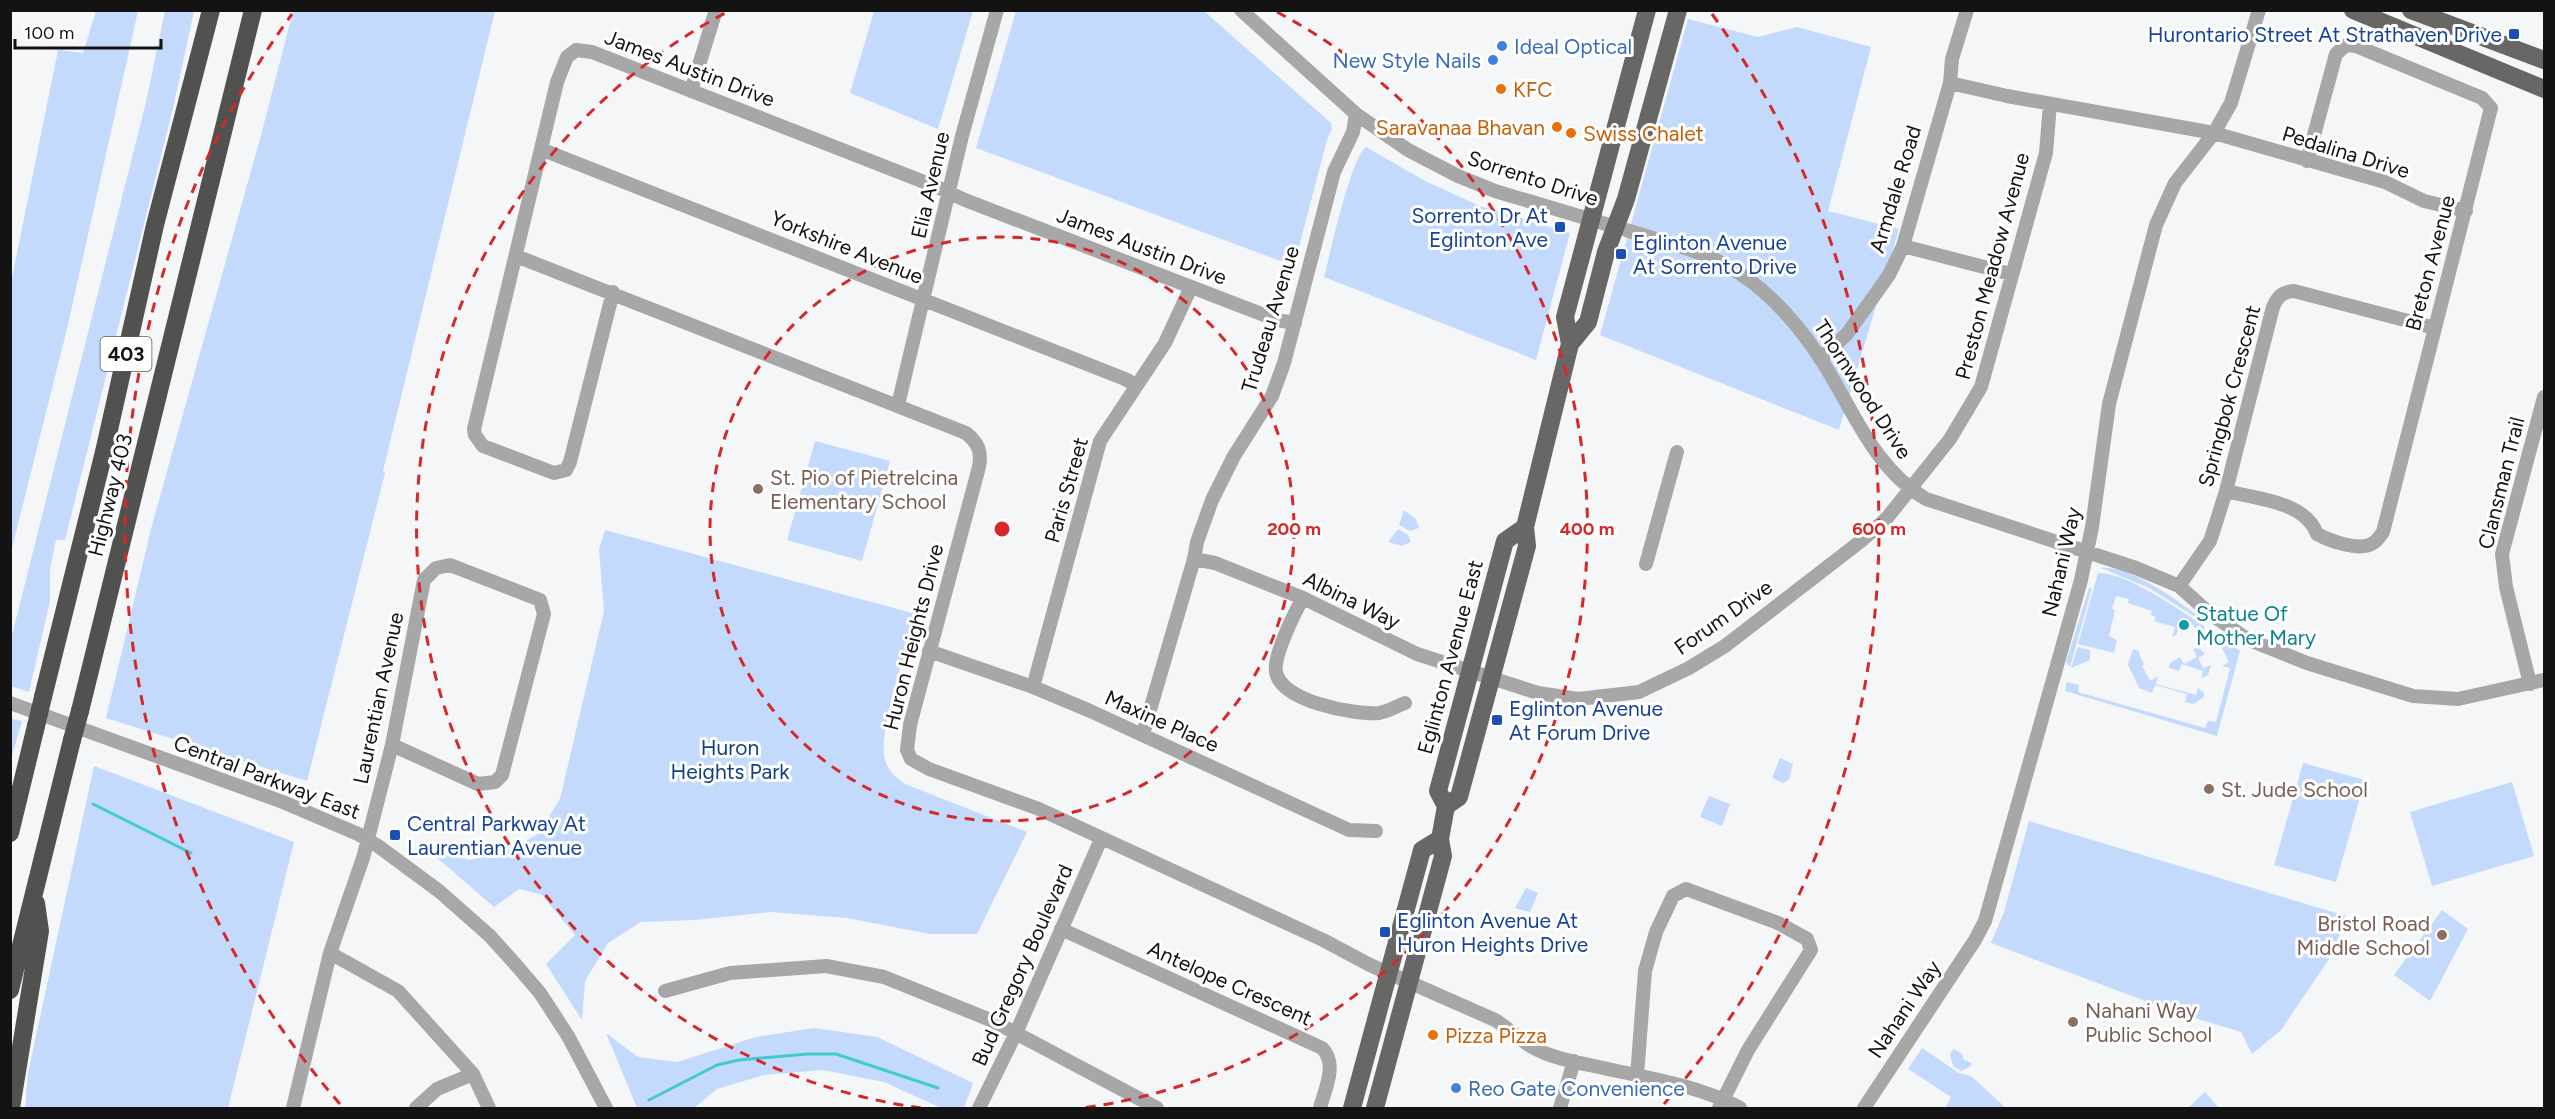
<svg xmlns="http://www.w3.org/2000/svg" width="2555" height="1119" font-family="Figtree,sans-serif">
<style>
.green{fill:#c3dafc}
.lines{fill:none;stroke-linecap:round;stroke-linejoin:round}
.stream{stroke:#41cbcc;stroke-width:3}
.minor{stroke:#a8a7a7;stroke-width:14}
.major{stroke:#686766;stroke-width:18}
.highway{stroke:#51514f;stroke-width:18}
.highway-bridge{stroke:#51514f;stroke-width:18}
.ring{fill:none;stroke:#d62828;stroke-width:3;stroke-dasharray:10 8}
.transit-dot{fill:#1a4fb4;stroke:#fff;stroke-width:2}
.shop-dot{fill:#3f7fe0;stroke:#fff;stroke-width:2}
.food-dot{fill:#e8710a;stroke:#fff;stroke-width:2}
.education-dot{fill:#8d6e63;stroke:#fff;stroke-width:2}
.culture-dot{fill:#0f9aa8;stroke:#fff;stroke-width:2}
.labels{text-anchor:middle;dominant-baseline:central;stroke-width:6;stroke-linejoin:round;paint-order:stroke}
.shield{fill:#fff;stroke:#5a5a5a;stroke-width:1.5}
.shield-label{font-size:20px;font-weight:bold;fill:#131314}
.transit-label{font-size:21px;fill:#164399;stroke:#fff;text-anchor:start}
.shop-label{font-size:21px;fill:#366cbe;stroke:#fff;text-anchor:start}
.street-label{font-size:21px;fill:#131314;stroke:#fff}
.food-label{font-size:21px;fill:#c56008;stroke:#fff;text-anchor:start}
.education-label{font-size:21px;fill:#785e54;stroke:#fff;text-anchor:start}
.culture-label{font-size:21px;fill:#0d838f;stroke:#fff;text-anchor:start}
.park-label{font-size:21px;fill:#11407e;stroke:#fff}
.centre{fill:#d62828;stroke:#fff;stroke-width:3}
.ring-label{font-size:18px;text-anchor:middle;font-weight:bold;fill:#d62828;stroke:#fff;stroke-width:6;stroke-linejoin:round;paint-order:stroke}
</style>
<rect width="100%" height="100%" fill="#f5f6f8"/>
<path class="green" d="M96,11h42l-71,318 -56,223v-269l47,-233 25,3z
M165,11h29l-20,93 -109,436h-9l-6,29v32l-21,91 -18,-6v-47l135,-537z
M293,11h202l-112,460 2,2 -78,308 -201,-63 46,-193 109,-390z
M874,11h99l-35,118 -88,-36z
M1016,11h188l127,112 1,6 -5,11 -33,126 -318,-118z
M1688,19l70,18 39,-10 74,20 -43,164 71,18 -60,201 -239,-95z
M1366,147l59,34 55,25 90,27 -34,127 -212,-83c6,-22 27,-120 42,-130z
M815,441l75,20 -28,100 -75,-21z
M1404,510l12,9 3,9 -9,3 -11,-6z
M1398,529l10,6 3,7 -9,4 -14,-4z
M605,530l311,84c-8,30 -41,125 -30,149 4,10 11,15 19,21l122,48 -50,102h-47l-83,-16 -76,-6 -76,8 -54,2 -33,21 -23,38 -3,39 -36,-56 29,-29 -33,-40 -23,-6 -25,18 -67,-58 43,11 40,-10 28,-16 22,-35 44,-188 -5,-62z
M2101,568c31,-3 75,33 98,48l-2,2 -48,-30z
M2098,573c30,0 82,37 107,54l-2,4 -3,-6 -5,3 -4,-6 -9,-3 -4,6 -1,9 -5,3 3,-10 -21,-6 2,-4 -5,-2 1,-4 -24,-8 1,-4 -13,-3 -4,13 3,1 -6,26 8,4 -3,13 -36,-9z
M2089,588h3l-22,79 -4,-5z
M2219,637l21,14 -23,85 -152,-45 2,-9 12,3 -1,7 127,36 3,-7 8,1 14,-54 -8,-2 7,-4 -10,-20 -9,3z
M2078,647l12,3v10l-19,8z
M2196,648l4,1 5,5 -7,4 5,10 8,-3 -3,10 -7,3 2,-7 -21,-7 -3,7 -10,-3 1,-5 10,-6 4,7 13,-7 -4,-8z
M2133,649l6,2v3l5,10 -2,2 8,15 8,-5 -2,8 40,11 2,-7 6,5v4l-10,7 -9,-2 2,-8 -32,-9 -3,8 -13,-5 -11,-23z
M13,719l9,2 -11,38v-39z
M1780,758l13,6 -4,15 -6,4 -11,-5z
M2303,763l62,17 -29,102 -62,-17z
M94,766l200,76 -66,266h-203l3,-35z
M2512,782l22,74 -102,30 -22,-74z
M1709,796l21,8 -8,22 -22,-9z
M2029,821l317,95 -13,37 -8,12 -44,65 -29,24 -11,-22 -69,-21 -181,-68 13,-31z
M1526,888l12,5 -8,19 -15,-4z
M2442,910l26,19 -38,72 -36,-26z
M814,1028l63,9 96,46 -9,25h-23l-57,-26 -61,-12 -59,5 -47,14 -23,19h-57l-31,-75 32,24 39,5 79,-25z
M1922,1048l37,25 12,3 35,32h-61l6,-11 -43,-28z
M1954,1049l8,5 2,6 8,3 -2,4 -9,4 -8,-5 -3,-12z
M2205,1092l14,16h-31z"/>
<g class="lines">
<path class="stream" d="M93,804l98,49
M649,1100l68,-35 22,-5 69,-6h28l102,34"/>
<path class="minor" d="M1241,10l115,104 52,36 50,26 37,15 121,36
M1950,83l57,13 207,37 171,49 39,19 42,10
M691,91l25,-81
M543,150l582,229 11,6
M1626,230c32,10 67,18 96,33 41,21 73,57 98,95 33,50 52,109 106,141l210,69 43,18 29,26 39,27 60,24 106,33 45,3 86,-19
M1903,246l108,28
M516,256l450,177c12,10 16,18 13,34l-69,258 -3,25 4,9 18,10 110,40 284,131 47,25 125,55c13,8 24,19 37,27 17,10 42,15 62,19 48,11 102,18 146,42
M613,292l-43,170 -4,8 -12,3 -71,-27 -8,-11 -1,-6 83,-347 10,-25 9,-7 16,2 345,135 28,13 312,120 18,3
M1820,359l27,-25 42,-59 14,-29 47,-163 2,-24 15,-49
M898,405l64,-269 35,-126
M2226,491c30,8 79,10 91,43 13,7 43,18 56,9 4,-2 7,-7 10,-11l108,-424 -9,-10 -126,-52 -10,-1 -10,9 -29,107
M1194,559l21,4 88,35 114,56 121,39 40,6 61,-7 50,-24 36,-22 136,-105 26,-23 63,-79 31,-52 65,-234 4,-49
M1646,564l31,-112
M2179,586l31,-45 5,-15 11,-35 47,-184c5,-11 9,-15 21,-16l141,37
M1303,598c-8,14 -30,58 -27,74 5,29 77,43 103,41 8,-1 18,-7 26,-10
M929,651l104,36 55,23 261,120 27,1
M2530,684l-24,-97 -4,-33 42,-157
M1033,687l67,-246 65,-98 26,-56
M10,703l273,99 75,32 20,12 61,45 51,45 26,29 24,28 28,43 38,72
M1143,734l51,-175 3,-17 15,-42 22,-44 38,-60 12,-33 50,-191 19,-40 3,-18
M1061,929l261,119c16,16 3,41 -2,60
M330,953l68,38 75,83 16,34
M665,991l65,-18 96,-7 58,11 109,44 164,87
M1637,1076l8,-105 11,-39 17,-36 13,-7 92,34 29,16 4,11 -63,100 -29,58
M293,1108l37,-155 33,-95 29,-113 32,-165 12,-12 14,-3 90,35 4,14 -42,161 -7,7 -17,2 -86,-39
M416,1108l21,-19 36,-15
M979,1108l37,-75 85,-194
M1560,1108l14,-47
M1864,1108l111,-168 10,-19 96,-341 11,-53 17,-123 47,-179 19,-42 39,-50 17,-30 28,-93"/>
<path class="major" d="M2353,10l191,79
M2411,10l133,50
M1570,344l-5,-27 82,-307
M1446,806l13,-9 68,-251 -2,-19 45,-183 18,-22 18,-70 20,-53 52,-189
M1352,1108l70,-258 18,-11
M1375,1108l68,-252 -3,-17 6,-33 -8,-15 67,-250 20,-14"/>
<path class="highway" d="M43,697l61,-245 51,-227 56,-215
M80,711l173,-701
M10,833l26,-107
M10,990l62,-250
M11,1108l29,-177 -4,-28"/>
<path class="highway-bridge" d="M36,726l7,-29
M72,740l8,-29"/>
</g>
<g class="ring">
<circle cx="1002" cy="529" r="292"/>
<path d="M921 1108A585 585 0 0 1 727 12M1277 12A585 585 0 0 1 1083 1108"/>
<path d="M340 1104A877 877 0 0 1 292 14M1712 14A877 877 0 0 1 1664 1104"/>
</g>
<g class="transit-dot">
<rect x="2508" y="28" width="12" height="12" rx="3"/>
<rect x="1554" y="221" width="12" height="12" rx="3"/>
<rect x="1615" y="248" width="12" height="12" rx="3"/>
<rect x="1491" y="714" width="12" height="12" rx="3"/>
<rect x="389" y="829" width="12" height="12" rx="3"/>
<rect x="1379" y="926" width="12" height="12" rx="3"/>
</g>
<g class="shop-dot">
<circle cx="1502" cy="46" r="6"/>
<circle cx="1493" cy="60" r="6"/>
<circle cx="1456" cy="1088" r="6"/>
</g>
<g class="food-dot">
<circle cx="1501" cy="89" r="6"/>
<circle cx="1557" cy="127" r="6"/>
<circle cx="1571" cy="133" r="6"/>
<circle cx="1433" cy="1035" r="6"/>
</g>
<g class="education-dot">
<circle cx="758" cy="489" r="6"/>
<circle cx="2209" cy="789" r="6"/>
<circle cx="2442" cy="935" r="6"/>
<circle cx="2073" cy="1022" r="6"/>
</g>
<circle class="culture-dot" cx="2184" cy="625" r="6"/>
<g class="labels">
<rect class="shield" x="100.5" y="337" width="51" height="34" rx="4.5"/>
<g class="shield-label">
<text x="126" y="354">403</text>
</g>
<g class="transit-label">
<text x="2502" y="34" text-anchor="end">Hurontario Street At Strathaven Drive</text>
<text x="1548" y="215" text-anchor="end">Sorrento Dr At<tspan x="1548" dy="24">Eglinton Ave</tspan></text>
<text x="1633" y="242">Eglinton Avenue<tspan x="1633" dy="24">At Sorrento Drive</tspan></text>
<text x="1509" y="708">Eglinton Avenue<tspan x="1509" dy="24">At Forum Drive</tspan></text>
<text x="407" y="823">Central Parkway At<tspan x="407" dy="24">Laurentian Avenue</tspan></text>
<text x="1397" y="920">Eglinton Avenue At<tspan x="1397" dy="24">Huron Heights Drive</tspan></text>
</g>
<g class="shop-label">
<text x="1514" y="46">Ideal Optical</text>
<text x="1481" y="60" text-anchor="end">New Style Nails</text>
<text x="1468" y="1088">Reo Gate Convenience</text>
</g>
<g class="street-label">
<text transform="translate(690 68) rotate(21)">James Austin Drive</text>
<text transform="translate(2346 152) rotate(17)">Pedalina Drive</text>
<text transform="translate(1533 178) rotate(18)">Sorrento Drive</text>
<text transform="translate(930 185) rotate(-77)">Elia Avenue</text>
<text transform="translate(1895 189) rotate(-73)">Armdale Road</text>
<text transform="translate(1142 246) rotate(21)">James Austin Drive</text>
<text transform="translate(847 247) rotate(22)">Yorkshire Avenue</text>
<text transform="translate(2430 263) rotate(-75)">Breton Avenue</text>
<text transform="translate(1992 266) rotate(-75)">Preston Meadow Avenue</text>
<text transform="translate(1270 319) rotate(-73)">Trudeau Avenue</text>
<text transform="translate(1863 389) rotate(57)">Thornwood Drive</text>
<text transform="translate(2229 396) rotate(-75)">Springbok Crescent</text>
<text transform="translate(2501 483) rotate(-76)">Clansman Trail</text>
<text transform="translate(1066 490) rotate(-74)">Paris Street</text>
<text transform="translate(110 495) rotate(-76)">Highway 403</text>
<text transform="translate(2061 562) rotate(-77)">Nahani Way</text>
<text transform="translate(1352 600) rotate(26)">Albina Way</text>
<text transform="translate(1723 617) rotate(-35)">Forum Drive</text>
<text transform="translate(913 637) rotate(-76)">Huron Heights Drive</text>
<text transform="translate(1450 657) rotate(-75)">Eglinton Avenue East</text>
<text transform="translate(378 698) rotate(-78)">Laurentian Avenue</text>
<text transform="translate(1162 721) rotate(24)">Maxine Place</text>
<text transform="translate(267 777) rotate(21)">Central Parkway East</text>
<text transform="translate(1022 965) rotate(-66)">Bud Gregory Boulevard</text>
<text transform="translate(1230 983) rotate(24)">Antelope Crescent</text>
<text transform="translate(1904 1009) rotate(-56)">Nahani Way</text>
</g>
<g class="food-label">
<text x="1513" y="89">KFC</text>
<text x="1545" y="127" text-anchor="end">Saravanaa Bhavan</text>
<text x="1583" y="133">Swiss Chalet</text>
<text x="1445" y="1035">Pizza Pizza</text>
</g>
<g class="education-label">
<text x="770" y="477">St. Pio of Pietrelcina<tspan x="770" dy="24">Elementary School</tspan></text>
<text x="2221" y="789">St. Jude School</text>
<text x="2430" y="923" text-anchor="end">Bristol Road<tspan x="2430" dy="24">Middle School</tspan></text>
<text x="2085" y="1010">Nahani Way<tspan x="2085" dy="24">Public School</tspan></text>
</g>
<g class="culture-label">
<text x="2196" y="613">Statue Of<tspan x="2196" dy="24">Mother Mary</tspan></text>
</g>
<g class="park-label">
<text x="730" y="747">Huron<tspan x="730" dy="24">Heights Park</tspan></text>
</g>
</g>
<circle cx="1002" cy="529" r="9" class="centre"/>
<g class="ring-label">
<text x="1294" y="535">200 m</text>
<text x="1587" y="535">400 m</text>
<text x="1879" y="535">600 m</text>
</g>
<rect width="2555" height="1119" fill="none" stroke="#131314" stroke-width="24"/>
<path d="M15 39v9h146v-9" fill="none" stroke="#131314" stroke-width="3"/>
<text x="24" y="39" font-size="18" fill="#131314" stroke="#ffffff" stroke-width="4.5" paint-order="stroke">100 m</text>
</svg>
